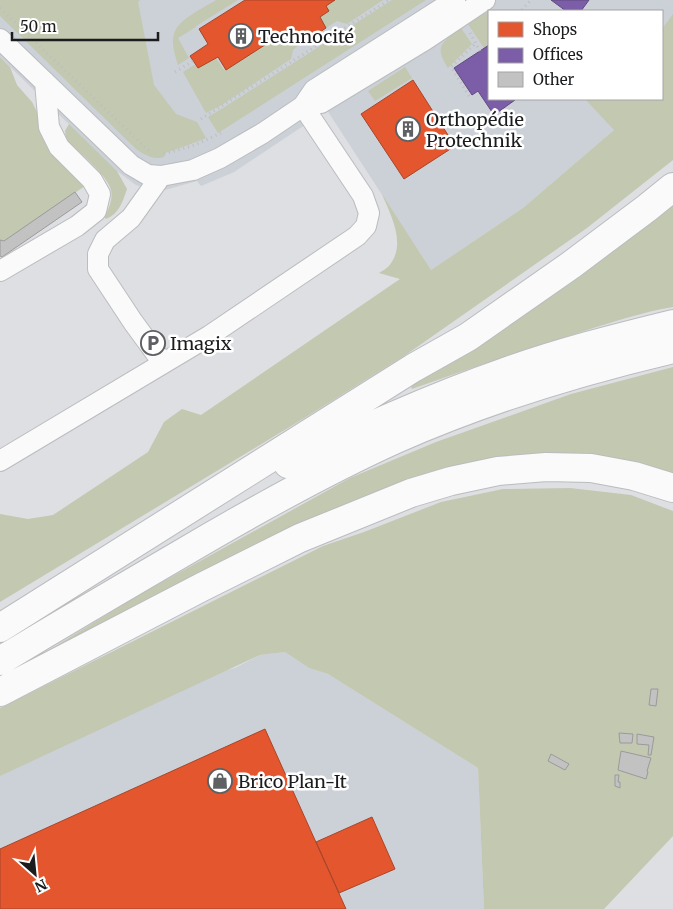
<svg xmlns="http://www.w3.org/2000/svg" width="673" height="909" font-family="Merriweather,serif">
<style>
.built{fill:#ccd0d7}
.green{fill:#c3c8b1}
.shops{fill:#e4572e;stroke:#a84529}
.offices{fill:#7b5ea7;stroke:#5e4a7e}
.building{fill:#c3c2c3;stroke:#9a9a9b}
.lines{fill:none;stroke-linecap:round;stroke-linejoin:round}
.minor-casing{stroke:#babcbe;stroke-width:22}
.highway-casing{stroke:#babcbe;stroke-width:30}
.path{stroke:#bdbebe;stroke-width:3;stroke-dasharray:1 4;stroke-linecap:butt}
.minor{stroke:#fafafb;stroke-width:20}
.highway{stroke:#fafafb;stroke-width:28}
.labels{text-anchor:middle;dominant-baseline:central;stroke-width:5;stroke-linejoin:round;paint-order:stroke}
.poi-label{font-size:18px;fill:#1b1c1e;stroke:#fff;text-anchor:start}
</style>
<rect width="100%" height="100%" fill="#dddfe2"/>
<path class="built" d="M0,0h673v63l-11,13v-65h-173v88h152l-27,31 -91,78 -92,62 -104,-160 -93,62 -33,14 -4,-5 -32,9h-13l-16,-5 -19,-14 -117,-114z
M285,652l24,16 19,6 150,94 6,141h-484v-182l235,-59 25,-13z"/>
<path class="green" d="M0,0h140l-2,2 16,83 22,29 21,8 9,16 -18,7 -23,8 -1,4c-11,3 -19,-2 -28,-8l-136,-133z
M216,0h22l-42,26v1l-18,11 11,20 -11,7c-3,-10 -7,-21 -4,-31 4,-15 30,-26 42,-34z
M335,0h48l-36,24 -10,-3 -11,7 -6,-11 9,-6 -3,-5z
M392,0h34l-208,133 -10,-16 15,-9z
M487,12l2,2v31l-5,3 -16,-24z
M673,14v146l-86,68 -180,126 -101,63 -306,185v-88l28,5 25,-4 95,-63 16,-30 18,-13 19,6 199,-136 -21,-6c3,-2 7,-4 10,-7 18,-22 2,-50 -7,-72l49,76 92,-62 91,-78 -29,-31h77v-70z
M461,28l11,16 -24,24c-15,-23 -5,-26 13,-40z
M297,31l6,10 -10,9 -2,9 -71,47 -14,7 -23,-41 11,-7 2,1 18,-11 10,15 58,-36 3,5z
M0,57l10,10 7,18 15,17 9,18 44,66 -81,55 -4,-1z
M405,67l7,11 -37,23 -7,-10z
M69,124l48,47 10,18c-4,12 -8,25 -21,30l-2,-3c5,-6 9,-17 7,-26 -2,-13 -34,-40 -45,-50l-1,-9z
M673,202v105c-30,5 -60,15 -89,24 -58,18 -115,38 -172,58l-1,-3 80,-52z
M673,367v112l-149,-23 -522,223 135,-83 213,-118 86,-36 135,-48z
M570,488l61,7 42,16v325l-69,73h-120l-6,-141 -150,-94 -19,-6 -24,-16 -25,3 -260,121v-68l323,-162 41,-14 77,-30 62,-13z"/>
<path class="shops" d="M245,0h90l-9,6 3,5 -9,6 6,11 -21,14 -7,-11 -10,6 -3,-5 -59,38 -8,-13 -20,11 -8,-12 18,-12 -9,-15z
M413,80l42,66 -51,33 -43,-65z
M265,729l81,180h-346v-60z
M372,817l23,52 -56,24 -23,-51z"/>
<path class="offices" d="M551,0h38l-8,11h-15z
M489,45v54l26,1 -21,15 -16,-24 -6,4 -18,-27z"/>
<path class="building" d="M75,192l7,10 -80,55 -2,-1v-16l4,1z
M651,689h7l-2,17 -7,-1z
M619,733l14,1 -1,9h-12z
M637,734l17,3 -3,18h-3l1,-10 -12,-1z
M621,751l30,7 -4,13 1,1 -2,7 -28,-9z
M551,754l18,10 -4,6 -17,-9z
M615,775h4l-1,7h2v6l-5,-2z"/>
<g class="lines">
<defs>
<path id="minor" d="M0,39l131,126 17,10 13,1 32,-6 27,-12 43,-25 40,-27 11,-16 141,-90
M303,106l18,-3 104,-63 60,-40
M161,176l-30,42 -26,22 -7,14v15l35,53 30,41
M0,271l77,-45 19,-15 4,-17 -8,-14 -33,-33 -10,-20 -4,-45
M0,461l209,-125 148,-100 9,-10 3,-13 -6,-17 -60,-90"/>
<path id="highway" d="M288,464c71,-33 142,-66 217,-92 55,-20 111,-34 168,-48
M0,628l413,-260 55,-31 103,-72 76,-57 26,-21
M0,661c59,-36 119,-71 179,-106 71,-42 142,-82 217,-116 89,-39 183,-68 277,-90
M0,692l202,-105 98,-49 111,-45 40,-12 47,-10 48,-4 45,1 43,8 39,12"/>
</defs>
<use href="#minor" class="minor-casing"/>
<use href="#highway" class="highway-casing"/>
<path class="path" d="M0,8l149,143
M522,10l9,-10
M470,33l10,18
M316,34l5,9
M175,72l18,-11
M469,96l-18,-29 25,-24
M201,119l188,-119
M164,154l31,-9 26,-12"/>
<use href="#minor" class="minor"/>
<use href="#highway" class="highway"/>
</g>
<defs>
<symbol id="building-ring" viewBox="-11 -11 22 22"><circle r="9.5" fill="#fff" stroke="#5f6063" stroke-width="1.5"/><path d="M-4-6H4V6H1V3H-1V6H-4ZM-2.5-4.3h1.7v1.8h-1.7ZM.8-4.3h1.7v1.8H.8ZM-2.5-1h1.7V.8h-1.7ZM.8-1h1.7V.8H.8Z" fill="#5f6063"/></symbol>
<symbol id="parking-ring" viewBox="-11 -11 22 22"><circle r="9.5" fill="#fff" stroke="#5f6063" stroke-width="1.5"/><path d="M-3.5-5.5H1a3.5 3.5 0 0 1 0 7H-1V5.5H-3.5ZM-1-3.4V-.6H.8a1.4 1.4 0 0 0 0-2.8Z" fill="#5f6063"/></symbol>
<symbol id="shop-ring" viewBox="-11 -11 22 22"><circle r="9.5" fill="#fff" stroke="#5f6063" stroke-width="1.5"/><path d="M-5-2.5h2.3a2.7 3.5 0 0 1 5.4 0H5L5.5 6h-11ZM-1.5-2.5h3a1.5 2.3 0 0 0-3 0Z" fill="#5f6063"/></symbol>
</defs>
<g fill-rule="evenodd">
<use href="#building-ring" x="227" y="22" width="28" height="28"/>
<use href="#building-ring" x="394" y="115" width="28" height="28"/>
<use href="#parking-ring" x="139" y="329" width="28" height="28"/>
<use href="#shop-ring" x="206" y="767" width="28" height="28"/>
</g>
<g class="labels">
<g class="poi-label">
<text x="258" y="36">Technocité</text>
<text x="426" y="119">Orthopédie<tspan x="426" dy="21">Protechnik</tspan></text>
<text x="170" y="343">Imagix</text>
<text x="238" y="781">Brico Plan-It</text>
</g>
</g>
<rect x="488" y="10" width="175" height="90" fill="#ffffff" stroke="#a4a4a5"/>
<rect x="498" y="22" width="25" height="15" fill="#e4572e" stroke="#a4a4a5"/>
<text x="533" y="35" font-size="15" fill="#1b1c1e">Shops</text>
<rect x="498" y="48" width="25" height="15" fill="#7b5ea7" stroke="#a4a4a5"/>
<text x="533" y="60" font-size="15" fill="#1b1c1e">Offices</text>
<rect x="498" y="72" width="25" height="15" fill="#c3c2c3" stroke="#a4a4a5"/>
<text x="533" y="85" font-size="15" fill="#1b1c1e">Other</text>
<g transform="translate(35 874) rotate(153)" stroke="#ffffff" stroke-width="4" paint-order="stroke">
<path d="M0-4L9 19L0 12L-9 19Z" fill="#1b1c1e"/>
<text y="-8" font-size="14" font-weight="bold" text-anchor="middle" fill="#1b1c1e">N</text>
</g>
<path d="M12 32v8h146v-8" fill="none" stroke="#1b1c1e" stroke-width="2.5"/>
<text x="20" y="32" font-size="15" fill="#1b1c1e" stroke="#ffffff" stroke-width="4" paint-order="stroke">50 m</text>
</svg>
